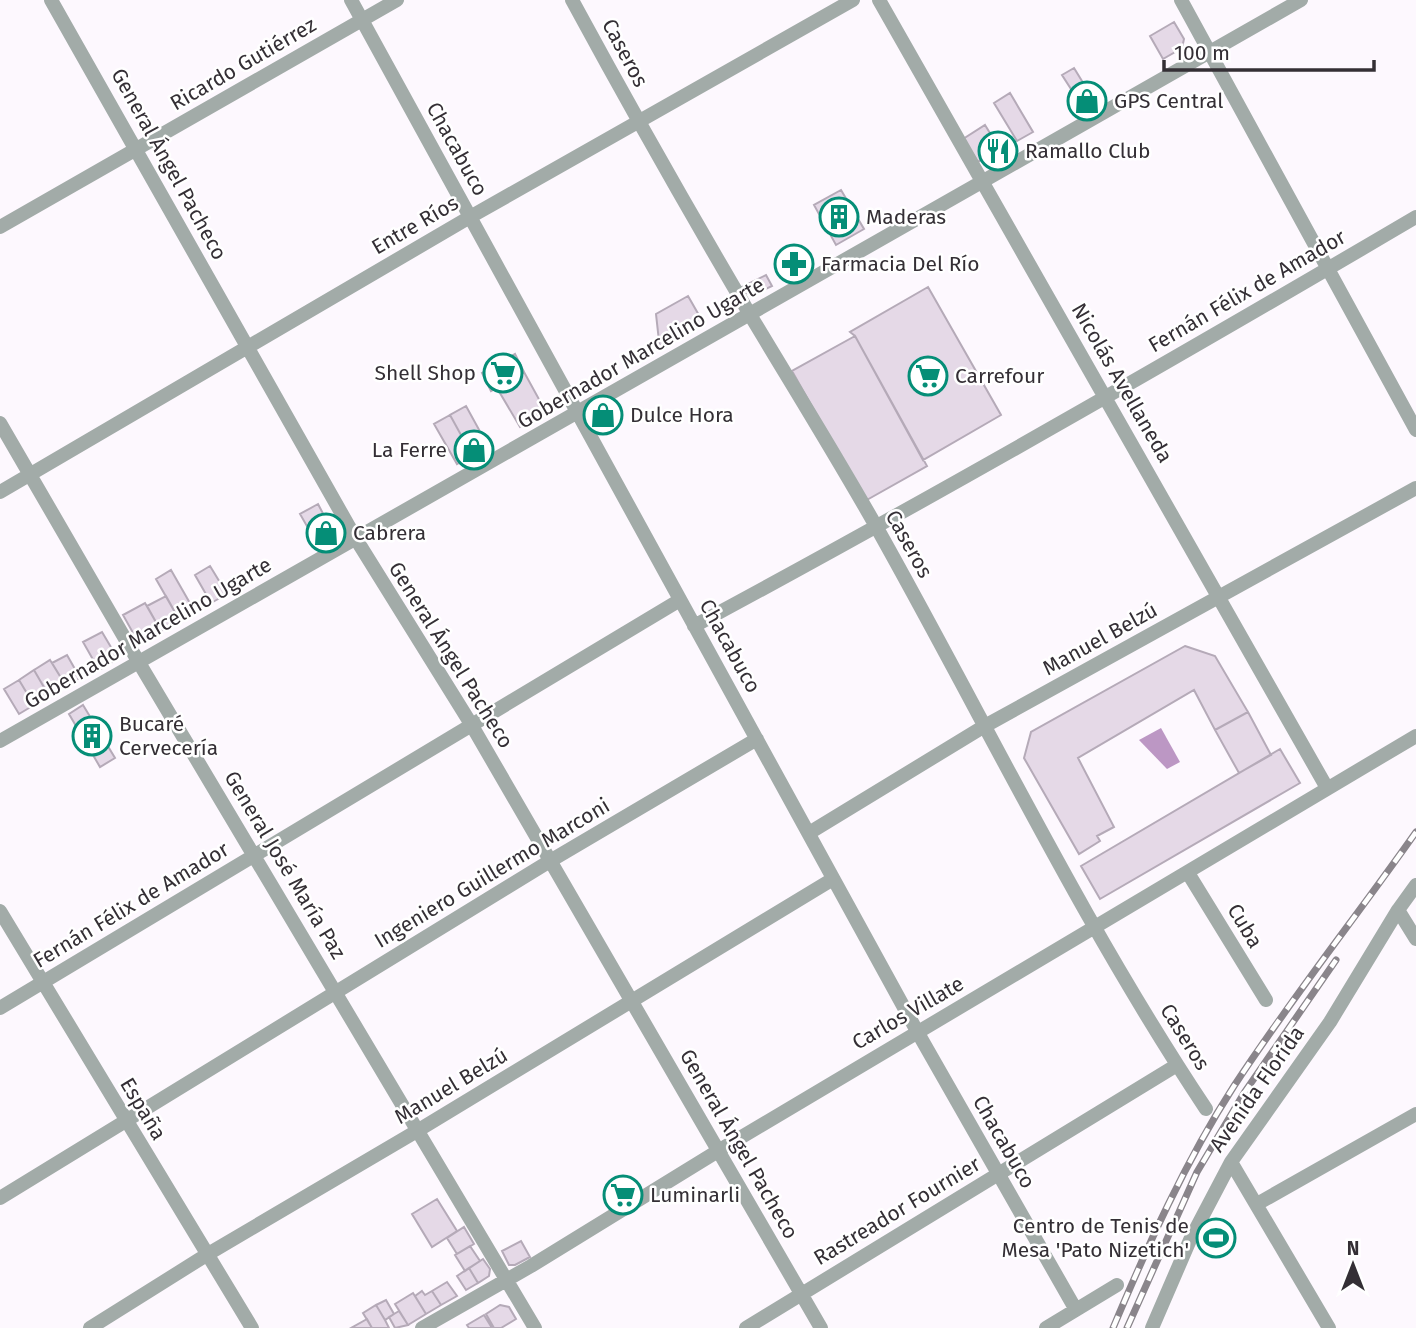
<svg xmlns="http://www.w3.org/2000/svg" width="1416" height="1328" font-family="'Fira Sans',sans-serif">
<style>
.water{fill:#bc97c4}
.building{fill:#e5d9e7;stroke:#b5aab8;stroke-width:2}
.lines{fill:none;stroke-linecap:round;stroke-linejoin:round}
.minor{stroke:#a2aba8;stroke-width:14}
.rail-casing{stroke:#8a858b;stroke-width:7}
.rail{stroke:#fff;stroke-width:4.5;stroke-dasharray:13;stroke-linecap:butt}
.labels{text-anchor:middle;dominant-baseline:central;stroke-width:5;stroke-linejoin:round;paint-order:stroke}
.street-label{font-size:21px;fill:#342f35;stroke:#fff}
.poi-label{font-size:21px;fill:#342f35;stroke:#fff;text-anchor:start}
</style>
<rect width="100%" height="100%" fill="#fdf8fe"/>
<path class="water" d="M1161,728l19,34 -13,7 -28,-29z"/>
<path class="building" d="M1174,22l10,17 -2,9 -19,11 -13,-23z
M1074,68l19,31 -11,7 -20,-31z
M1010,93l23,39 -16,9 -23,-38z
M985,125l16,26 -17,11 -2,-3 -4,3 -15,-23z
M841,190l23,39 -28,16 -22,-40z
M797,253l8,14 -15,9 -8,-14z
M766,275l6,11 -19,9 -7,-2 -4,-6z
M928,287l73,128 -78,45 -68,-124 -5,-4z
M688,296l16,28 -44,26 -4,-36z
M855,336l72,130 -62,35 -73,-130z
M515,354l9,18 -33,19 -9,-18z
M524,372l22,40 -26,15 -23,-39z
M466,406l22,40 -16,9 -22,-40z
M450,415l22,40 -15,9 -23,-40z
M318,504l12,23 -1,8 -13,7 -16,-28z
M210,566l17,28 -16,9 -16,-28z
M171,570l24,42 -15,9 -24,-42z
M166,596l14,25 -19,10 -14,-25z
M145,603l16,28 -19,11 -5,-2 -14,-25z
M102,632l13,22 -1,7 -15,9 -16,-28z
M1185,646l30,10 33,56 -33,18 -21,-40 -116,68 36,69 -17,9 3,5 -21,13 -55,-96 7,-26z
M67,655l13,23 -14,8 -14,-23z
M50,660l16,26 -17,10 -15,-26z
M34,670l15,26 -15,9 -15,-25z
M19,680l15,25 -15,9 -15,-25z
M83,705l32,53 -15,9 -31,-53z
M1248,712l23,43 -32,18 -24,-43z
M1280,749l20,34 -200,116 -19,-33z
M437,1199l20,32 -25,16 -20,-33z
M464,1227l10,17 -17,10 -10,-16z
M521,1241l9,16 -15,8h-6l-7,-14z
M470,1246l10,15 -15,10 -10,-16z
M483,1259l7,10 -1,7 -11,7 -9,-15z
M469,1268l9,15 -12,7 -9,-14z
M447,1282l10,14 -16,9 -9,-14z
M422,1291l3,4 7,-4 9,14 -15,9 -11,-18z
M413,1293l13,21 -18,11 -13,-21z
M386,1300l8,14 -9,6 -9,-15z
M376,1305l9,15 4,8h-17l-9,-15z
M500,1305l9,2 7,12 -15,9h-7l-8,-14z
M399,1311l9,14 -13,3 -6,-11z
M484,1315l8,13h-23l-2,-3z
M367,1319l5,9h-21z"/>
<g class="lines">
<path class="minor" d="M51,0l305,539 115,185 350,604
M351,0l567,1033 158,277
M572,0c58,107 118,213 180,318 42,70 85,139 125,210 109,194 205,395 329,581
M879,0l448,788
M1181,0l235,430
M0,227l397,-227
M0,423l138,238 397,667
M0,492l470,-275 383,-217
M694,626c244,-131 484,-269 722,-409
M0,741l1301,-741
M809,833l174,-106 433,-239
M1188,873l78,127
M1398,910l18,29
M0,911l252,417
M0,1008l680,-408
M1231,1162l98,166
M0,1198l550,-337 207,-122
M1257,1204l159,-90
M90,1328l118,-74 209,-123 416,-252
M422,1328l109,-62 187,-115 698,-415
M746,1328l431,-263
M1046,1328l71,-43
M1152,1328l38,-88 41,-78 99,-140 68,-112 18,-25"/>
<defs>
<path id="rail" d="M1113,1328c35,-83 72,-166 121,-242 57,-87 122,-169 182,-254
M1127,1328l70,-156 47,-79 92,-133"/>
</defs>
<use href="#rail" class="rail-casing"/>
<use href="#rail" class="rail"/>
</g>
<defs>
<symbol id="shop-ring" viewBox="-11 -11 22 22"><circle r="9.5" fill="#fff" stroke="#058e77" stroke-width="1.5"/><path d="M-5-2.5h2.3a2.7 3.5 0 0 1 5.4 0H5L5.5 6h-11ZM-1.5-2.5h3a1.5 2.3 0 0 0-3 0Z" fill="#058e77"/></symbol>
<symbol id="restaurant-ring" viewBox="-11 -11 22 22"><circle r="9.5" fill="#fff" stroke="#058e77" stroke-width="1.5"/><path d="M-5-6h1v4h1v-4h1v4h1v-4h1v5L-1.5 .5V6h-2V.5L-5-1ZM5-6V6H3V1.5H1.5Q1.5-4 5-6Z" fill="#058e77"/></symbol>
<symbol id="building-ring" viewBox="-11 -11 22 22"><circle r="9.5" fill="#fff" stroke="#058e77" stroke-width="1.5"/><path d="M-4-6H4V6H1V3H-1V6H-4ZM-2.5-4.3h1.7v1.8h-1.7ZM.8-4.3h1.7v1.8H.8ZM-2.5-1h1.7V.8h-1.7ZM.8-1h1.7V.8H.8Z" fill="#058e77"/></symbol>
<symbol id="pharmacy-ring" viewBox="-11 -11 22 22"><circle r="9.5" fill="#fff" stroke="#058e77" stroke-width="1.5"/><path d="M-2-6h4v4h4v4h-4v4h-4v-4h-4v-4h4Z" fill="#058e77"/></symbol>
<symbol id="supermarket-ring" viewBox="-11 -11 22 22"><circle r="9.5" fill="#fff" stroke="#058e77" stroke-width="1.5"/><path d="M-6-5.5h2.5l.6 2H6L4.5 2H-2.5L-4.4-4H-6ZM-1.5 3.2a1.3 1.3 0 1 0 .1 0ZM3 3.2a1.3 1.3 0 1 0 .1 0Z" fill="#058e77"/></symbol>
<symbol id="stadium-ring" viewBox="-11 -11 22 22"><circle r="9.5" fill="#fff" stroke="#058e77" stroke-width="1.5"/><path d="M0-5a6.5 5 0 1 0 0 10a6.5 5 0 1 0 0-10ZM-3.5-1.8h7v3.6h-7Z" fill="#058e77"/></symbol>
</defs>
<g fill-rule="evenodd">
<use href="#shop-ring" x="1065" y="79" width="44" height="44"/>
<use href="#restaurant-ring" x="976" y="129" width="44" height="44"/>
<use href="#building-ring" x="817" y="195" width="44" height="44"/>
<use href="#pharmacy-ring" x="772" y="242" width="44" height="44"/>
<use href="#supermarket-ring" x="481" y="351" width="44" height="44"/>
<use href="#supermarket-ring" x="906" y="354" width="44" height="44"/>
<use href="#shop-ring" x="581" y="393" width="44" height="44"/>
<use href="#shop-ring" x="452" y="428" width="44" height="44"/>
<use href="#shop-ring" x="304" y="511" width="44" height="44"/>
<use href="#building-ring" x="70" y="714" width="44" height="44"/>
<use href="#supermarket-ring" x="601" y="1173" width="44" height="44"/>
<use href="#stadium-ring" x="1194" y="1216" width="44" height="44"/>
</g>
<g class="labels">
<g class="street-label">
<text transform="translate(625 53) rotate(62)">Caseros</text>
<text transform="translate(243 64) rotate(-30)">Ricardo Gutiérrez</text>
<text transform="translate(457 149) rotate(61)">Chacabuco</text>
<text transform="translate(169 164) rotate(61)">General Ángel Pacheco</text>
<text transform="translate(415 225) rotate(-30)">Entre Ríos</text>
<text transform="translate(1247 291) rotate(-30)">Fernán Félix de Amador</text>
<text transform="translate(641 353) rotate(-30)">Gobernador Marcelino Ugarte</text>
<text transform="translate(1122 383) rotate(60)">Nicolás Avellaneda</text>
<text transform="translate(909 544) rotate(61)">Caseros</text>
<text transform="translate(148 633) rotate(-30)">Gobernador Marcelino Ugarte</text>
<text transform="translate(1100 639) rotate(-29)">Manuel Belzú</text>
<text transform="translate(730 646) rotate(61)">Chacabuco</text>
<text transform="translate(451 655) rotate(58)">General Ángel Pacheco</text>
<text transform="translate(285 865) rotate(59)">General José María Paz</text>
<text transform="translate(492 873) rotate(-31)">Ingeniero Guillermo Marconi</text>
<text transform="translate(131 905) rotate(-31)">Fernán Félix de Amador</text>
<text transform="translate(1245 926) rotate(59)">Cuba</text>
<text transform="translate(908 1013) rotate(-30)">Carlos Villate</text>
<text transform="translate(1185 1037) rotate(58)">Caseros</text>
<text transform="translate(451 1086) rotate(-31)">Manuel Belzú</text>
<text transform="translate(1257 1089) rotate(-55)">Avenida Florida</text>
<text transform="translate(143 1109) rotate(59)">España</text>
<text transform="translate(1004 1142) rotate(60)">Chacabuco</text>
<text transform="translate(739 1144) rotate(60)">General Ángel Pacheco</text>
<text transform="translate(897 1211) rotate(-31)">Rastreador Fournier</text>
</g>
<g class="poi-label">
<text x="1114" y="101">GPS Central</text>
<text x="1025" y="151">Ramallo Club</text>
<text x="866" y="217">Maderas</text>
<text x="821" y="264">Farmacia Del Río</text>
<text x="476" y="373" text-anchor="end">Shell Shop</text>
<text x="955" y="376">Carrefour</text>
<text x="630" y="415">Dulce Hora</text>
<text x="447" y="450" text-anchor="end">La Ferre</text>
<text x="353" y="533">Cabrera</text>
<text x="119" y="724">Bucaré<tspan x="119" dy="24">Cervecería</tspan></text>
<text x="650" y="1195">Luminarli</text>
<text x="1189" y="1226" text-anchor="end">Centro de Tenis de<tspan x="1189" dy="24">Mesa 'Pato Nizetich'</tspan></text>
</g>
</g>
<g transform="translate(1353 1265)" stroke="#ffffff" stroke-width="5" paint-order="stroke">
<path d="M0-5L12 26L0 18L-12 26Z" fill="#342f35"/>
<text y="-10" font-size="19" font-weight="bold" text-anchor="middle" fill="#342f35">N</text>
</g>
<path d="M1164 60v10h210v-10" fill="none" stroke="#342f35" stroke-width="3.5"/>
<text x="1174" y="60" font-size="21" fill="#342f35" stroke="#ffffff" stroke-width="5" paint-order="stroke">100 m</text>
</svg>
